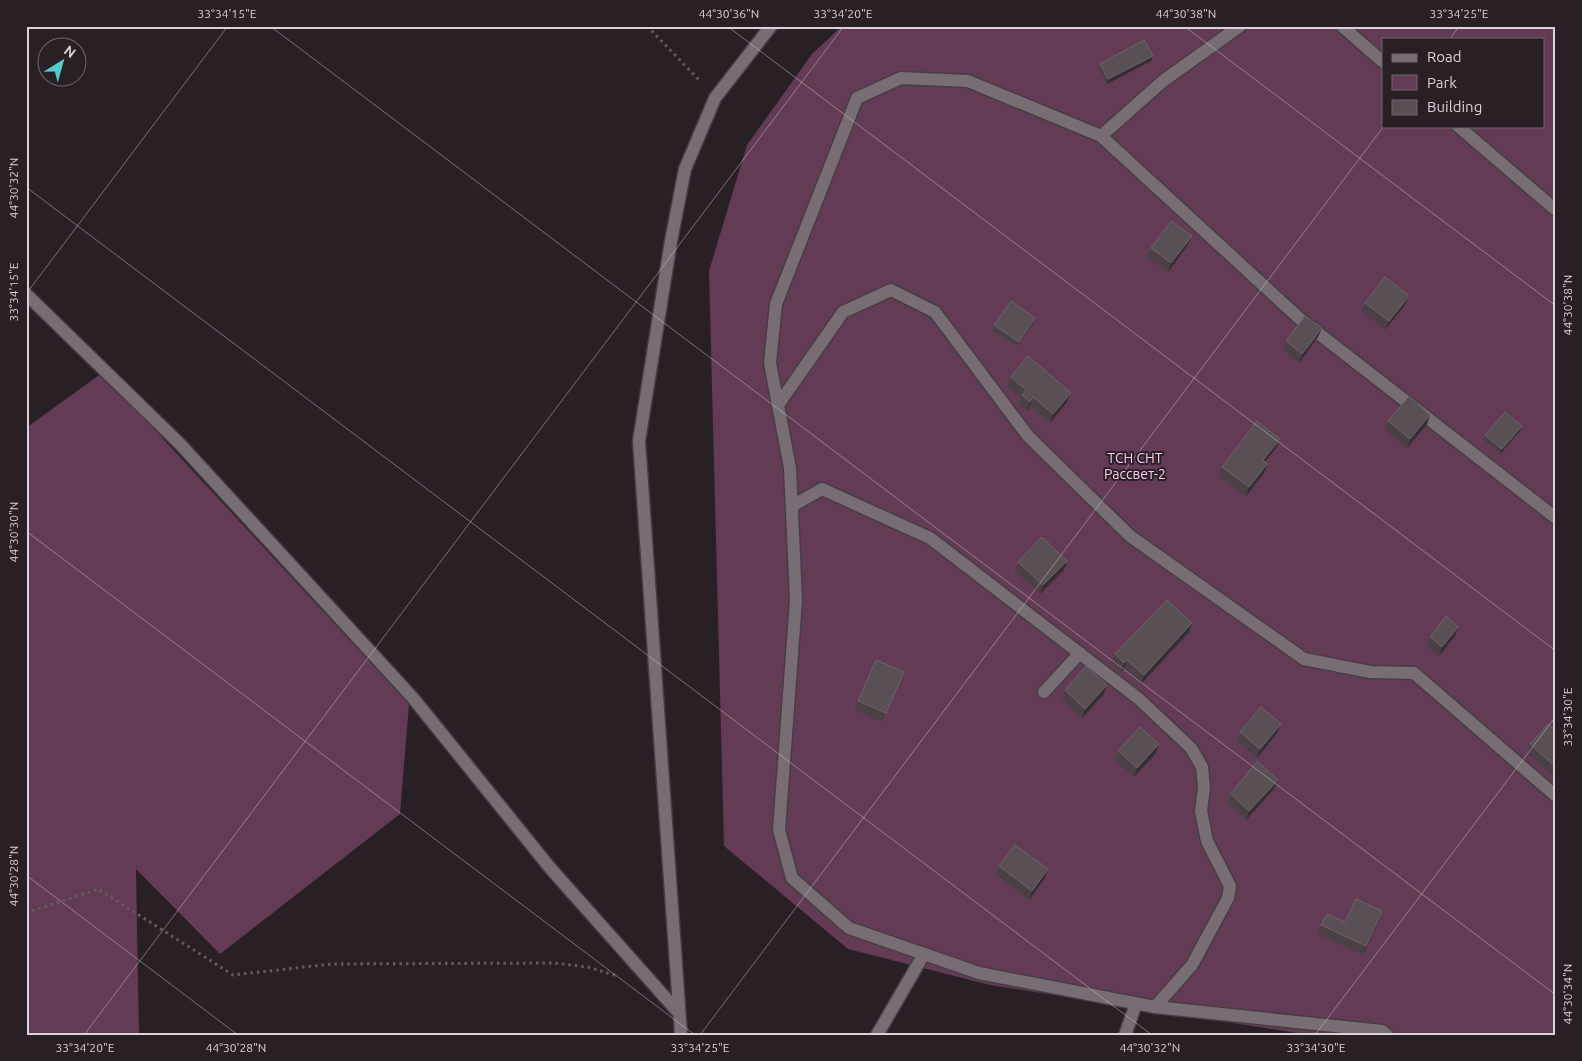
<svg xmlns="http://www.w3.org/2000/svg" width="1582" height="1061" font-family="Ubuntu,sans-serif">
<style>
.green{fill:#633b55;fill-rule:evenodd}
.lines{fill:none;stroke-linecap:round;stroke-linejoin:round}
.lane-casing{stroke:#463d43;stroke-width:15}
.street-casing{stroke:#463d43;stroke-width:15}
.path{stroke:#645c61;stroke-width:3;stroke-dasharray:2.5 4;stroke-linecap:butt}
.lane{stroke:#786d74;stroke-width:12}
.street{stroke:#786d74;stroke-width:12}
.wall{fill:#4a4046}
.shaded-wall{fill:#362d33}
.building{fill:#595055;stroke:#6d646a}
.ticks{fill:none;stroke:#d9d2d6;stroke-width:1;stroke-opacity:0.45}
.labels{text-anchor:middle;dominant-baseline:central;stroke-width:4;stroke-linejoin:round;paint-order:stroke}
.park-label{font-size:14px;fill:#ffcbeb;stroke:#292026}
.neatline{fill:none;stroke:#d9d2d6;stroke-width:2}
.ticks-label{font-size:12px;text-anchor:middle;fill:#d9d2d6}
</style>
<rect width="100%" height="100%" fill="#292026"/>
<path class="green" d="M842,26h714v1009h-246l-320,-50 -142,-36 -124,-103 -15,-575 38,-126 65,-91zM1383,39h160v87h-160z
M102,373l307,331 -9,110 -180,140 -84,-85 3,166h-113v-607z"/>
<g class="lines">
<defs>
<path id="lane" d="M1342,26l41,36
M1458,126l98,84
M1101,136l62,-55 77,-55
M26,294l154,150 233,254 138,171 128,144
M778,405l65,-93 48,-22 44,22 93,124 102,100 174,123 66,13 44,1 142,123
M792,506l30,-17 108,49 209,161 52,49 11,19 2,21 -3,23 6,30 23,45 -2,12 -36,67 -37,42
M1044,692l36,-39
M681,1035l-42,-594 32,-200 14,-72 30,-71 56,-72
M877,1035l47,-81
M1125,1035l11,-31"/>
<path id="street" d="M1387,1035l-5,-4 -227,-24 -176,-34 -130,-45 -57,-50 -13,-48 17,-230 -6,-132 -20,-105 6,-59 81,-206 44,-20 67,3 133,55 199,183 256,199"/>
</defs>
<use href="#lane" class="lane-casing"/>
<use href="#street" class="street-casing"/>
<path class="path" d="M647,26l53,55
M26,913l72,-24 135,86 99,-11 222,-1 34,4 29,9"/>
<use href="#lane" class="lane"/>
<use href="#street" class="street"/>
</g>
<path class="wall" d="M1153,56l-2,5 -44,23 -9,-16 2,-4z
M1188,245l-20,27 -21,-15 4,-9z
M1365,303l40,2 -20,25 -23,-18z
M1033,323l-16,23 -25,-16 2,-5z
M1322,328l-4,9 -19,26 -16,-13 3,-9z
M1011,377l60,16 -4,9 -17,21 -20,-17 -3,5 -8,-7 2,-6 -14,-12z
M1430,415l-3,9 -20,24 -22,-18 3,-9z
M1522,426l-2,5 -20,23 -16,-14 1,-5z
M1280,439l-4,9 -11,14 2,2 -3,9 -18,23 -27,-20 3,-9z
M1067,561l-3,9 -24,24 -25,-23 3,-9z
M1192,623l-3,9 -48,52 -17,-15 -3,3 -9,-9 3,-9z
M1455,636l-16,20 -13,-10 4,-9z
M900,681l-18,41 -27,-12 3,-9z
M1107,685l-3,9 -22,24 -20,-19 3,-9z
M1556,731v48l-29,-26 3,-9z
M1240,732l37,1 -20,25 -20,-17z
M1159,744l-3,9 -22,24 -19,-17 3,-9z
M1278,780l-4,9 -28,31 -18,-17 3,-9z
M999,866l49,3 -3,9 -16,22 -33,-25z
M1382,911l-3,9 -16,35 -45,-21 3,-9 24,-3z"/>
<path class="shaded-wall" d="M1153,56l-2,5 -44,23 1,-5z
M1192,236l-4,9 -20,27 3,-9z
M1409,296l-4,9 -20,25 4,-9z
M1035,318l-2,5 -16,23 2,-4z
M1322,328l-4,9 -19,26 3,-9z
M1071,393l-4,9 -17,21 3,-9z
M1033,397l-3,9 -3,5 3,-9z
M1430,415l-3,9 -20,24 3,-9z
M1522,426l-2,5 -20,23 2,-5z
M1280,439l-4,9 -17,21 4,-9z
M1267,464l-3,9 -18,23 3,-9z
M1067,561l-3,9 -24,24 3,-9z
M1192,623l-3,9 -48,52 3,-9z
M1458,627l-3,9 -16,20 3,-9z
M1127,660l-3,9 -3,3 3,-9z
M1107,685l-3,9 -22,24 3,-9z
M1281,724l-4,9 -20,25 3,-9z
M1159,744l-3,9 -22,24 3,-9z
M1278,780l-4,9 -28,31 3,-9z
M1048,869l-3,9 -16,22 3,-9z
M1382,911l-3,9 -16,35 3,-9z"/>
<path class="building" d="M1144,40l9,16 -45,23 -8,-15z
M1171,221l21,15 -21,27 -20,-15z
M1385,277l24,19 -20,25 -24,-18z
M1011,301l24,17 -16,24 -25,-17z
M1305,316l17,12 -20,26 -16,-13z
M1028,356l43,37 -18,21 -20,-17 -3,5 -8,-7 4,-5 -15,-13z
M1409,396l21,19 -20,24 -22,-18z
M1505,412l17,14 -20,23 -17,-14z
M1257,421l23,18 -17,21 4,4 -18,23 -27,-20z
M1042,537l25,24 -24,24 -25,-23z
M1167,600l25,23 -48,52 -17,-15 -3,3 -9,-9z
M1446,616l12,11 -16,20 -12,-10z
M876,660l28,12 -18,41 -28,-12z
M1086,666l21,19 -22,24 -20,-19z
M1261,707l20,17 -21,25 -20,-17z
M1548,724l8,7v36l-26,-23z
M1140,727l19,17 -22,24 -19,-17z
M1257,761l21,19 -29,31 -18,-17z
M1015,845l33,24 -16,22 -33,-25z
M1356,899l26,12 -16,35 -45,-21 6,-11 18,8z"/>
<path class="ticks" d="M270,26l1286,969M727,26l829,625M1184,26l372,280M1450,39l9,-13M26,187l1126,848M26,294l202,-268M26,531l669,504M26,875l212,160M84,1035l760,-1009M700,1035l684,-909M1315,1035l241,-319"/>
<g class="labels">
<g class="park-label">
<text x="1135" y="458">ТСН СНТ<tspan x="1135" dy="16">Рассвет-2</tspan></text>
</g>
</g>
<rect width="1582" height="1061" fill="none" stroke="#292026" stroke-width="55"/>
<rect x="1382" y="38" width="162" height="90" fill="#292026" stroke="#6f676c"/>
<rect x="1392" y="54" width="25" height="8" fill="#786d74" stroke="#6f676c"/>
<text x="1427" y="62" font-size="15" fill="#d9d2d6">Road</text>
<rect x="1392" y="75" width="25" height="15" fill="#633b55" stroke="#6f676c"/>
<text x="1427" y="88" font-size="15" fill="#d9d2d6">Park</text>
<rect x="1392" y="100" width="25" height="15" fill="#595055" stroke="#6f676c"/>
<text x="1427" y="112" font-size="15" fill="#d9d2d6">Building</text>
<g transform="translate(62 62) rotate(37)"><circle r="24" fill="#292026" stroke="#6f676c"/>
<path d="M0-4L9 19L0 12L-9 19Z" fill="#53cdc9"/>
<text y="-8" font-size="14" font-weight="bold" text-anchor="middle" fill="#d9d2d6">N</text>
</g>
<rect x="28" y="28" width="1526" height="1006" class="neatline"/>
<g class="ticks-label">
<text x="227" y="18">33°34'15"E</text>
<text x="729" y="18">44°30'36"N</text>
<text x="843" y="18">33°34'20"E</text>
<text x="1186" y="18">44°30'38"N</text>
<text x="1459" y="18">33°34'25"E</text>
<text transform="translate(14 188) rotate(-90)" y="4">44°30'32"N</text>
<text transform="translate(14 292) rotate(-90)" y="4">33°34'15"E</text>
<text transform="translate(1568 305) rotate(-90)" y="4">44°30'38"N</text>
<text transform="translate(14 532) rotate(-90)" y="4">44°30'30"N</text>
<text transform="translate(1568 717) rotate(-90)" y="4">33°34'30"E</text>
<text transform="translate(14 876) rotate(-90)" y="4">44°30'28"N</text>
<text transform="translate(1568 994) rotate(-90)" y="4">44°30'34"N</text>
<text x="85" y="1052">33°34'20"E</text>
<text x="236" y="1052">44°30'28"N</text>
<text x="700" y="1052">33°34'25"E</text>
<text x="1150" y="1052">44°30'32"N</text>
<text x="1316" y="1052">33°34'30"E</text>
</g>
</svg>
